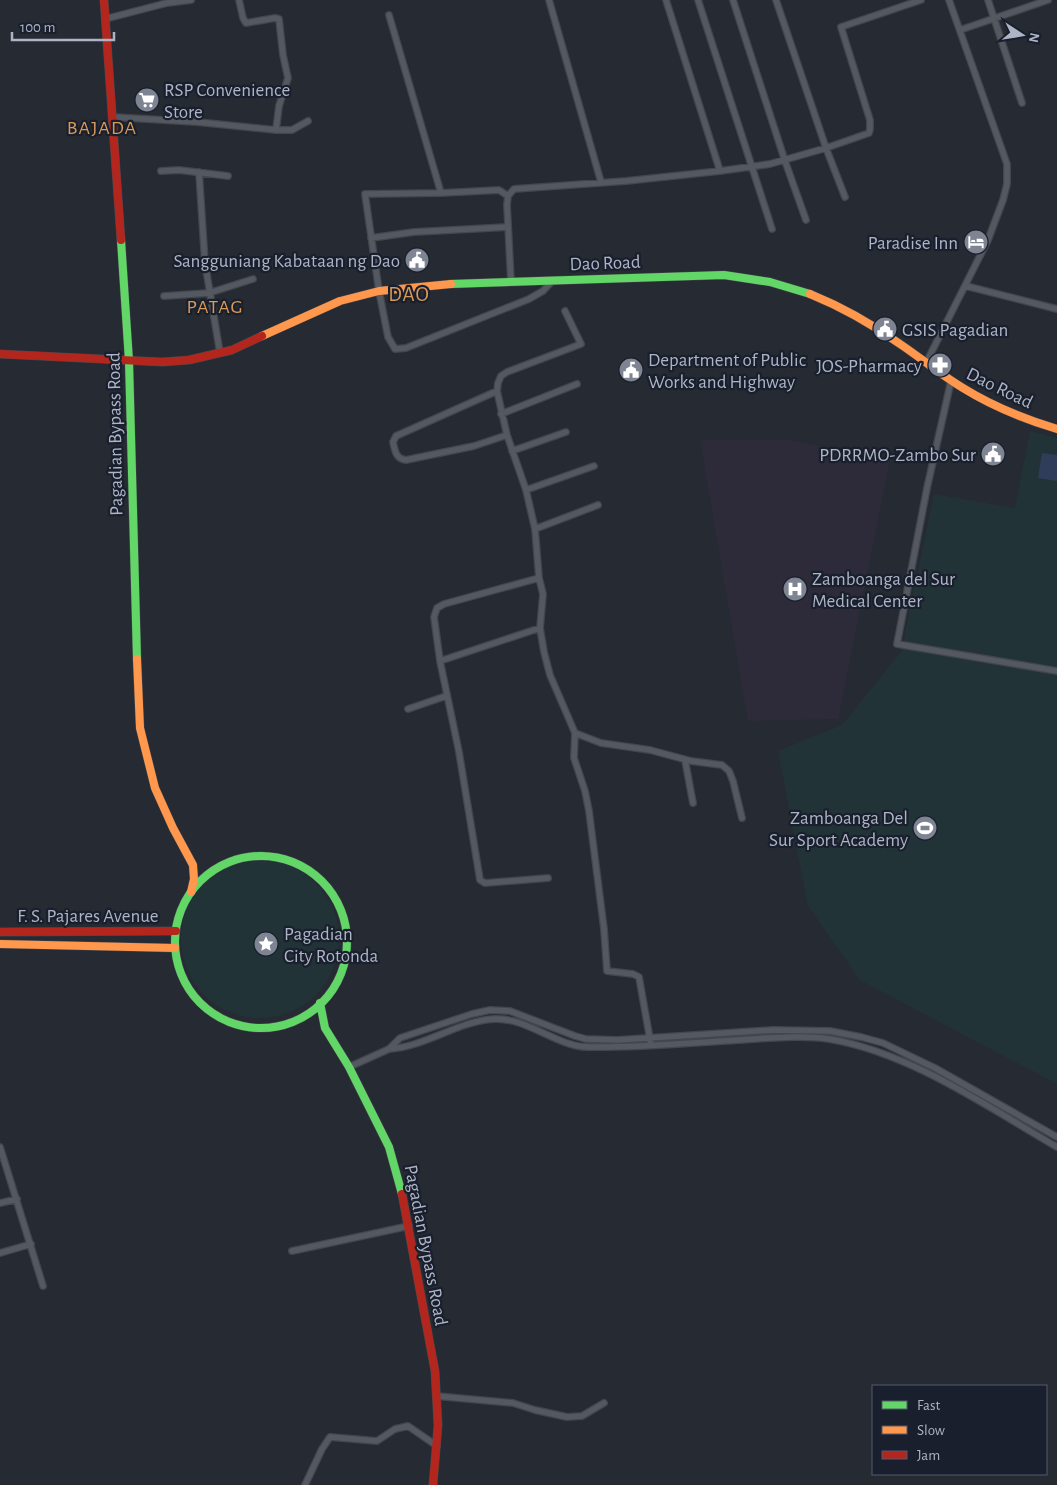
<svg xmlns="http://www.w3.org/2000/svg" width="1057" height="1485" font-family="'Alegreya Sans',sans-serif">
<rect width="100%" height="100%" fill="#262a32"/>
<!-- medical -->
<path fill="#2d2b39" d="M 700,440 L 789,440 L 890,459 L 838,719 L 748,721 Z"/>
<!-- green -->
<path fill="#223338" d="M 1030,431 L 1057,438 L 1057,1084 L 860,980 L 808,906 L 778,751 L 842,725 L 901,652 L 934,494 L 1015,508 Z
M181 939a79 79 0 1 1 158 0a79 79 0 1 1-158 0Z"/>
<!-- water -->
<path fill="#303d5a" d="M 1042,453 L 1057,455 L 1057,481 L 1038,478 Z"/>
<g fill="none" stroke-linecap="round" stroke-linejoin="round">
<defs>
<path id="street" d="M 239,0 L 243,18 L 246,23 L 275,18 L 279,19 L 283,55 L 288,78 L 279,106 L 276,130
M 549,0 L 601,182
M 666,0 L 720,171
M 698,0 L 772,229
M 733,0 L 785,161 L 806,220
M 776,0 L 826,148 L 845,197
M 988,0 L 1022,103
M 389,15 L 441,193
M 105,19 L 167,3 L 191,0
M 960,30 L 1048,0
M 113,117 L 197,122 L 276,130 L 292,130 L 308,121
M 161,171 L 179,170 L 228,176
M 199,172 L 205,263 L 220,353
M 508,196 L 499,190 L 441,193 L 365,194 L 379,291 L 388,337 L 395,349 L 406,348 L 529,299 L 543,291 L 553,280
M 371,238 L 414,232 L 508,227
M 511,282 L 507,205 L 508,196 L 514,189 L 626,181 L 720,171 L 770,164 L 826,148 L 869,133 L 870,129 L 870,120 L 841,27 L 921,0
M 966,286 L 1057,309
M 164,296 L 209,293 L 253,279
M 565,311 L 581,344 L 507,372 L 501,376 L 498,383 L 497,391 L 507,435 L 526,490 L 535,529 L 539,578 L 543,594 L 540,628 L 544,652 L 550,675 L 575,733 L 574,758 L 585,791 L 589,811 L 604,929 L 607,971 L 633,974 L 639,977 L 651,1045
M 926,363 L 988,240 L 1003,200 L 1007,184 L 1007,164 L 949,0
M 951,381 L 927,488 L 897,644 L 1057,671
M 497,391 L 396,436 L 393,442 C 395,451 396,459 406,460 L 474,446 L 507,435
M 501,414 L 577,384
M 512,451 L 566,432
M 526,490 L 594,466
M 535,529 L 598,505
M 539,578 L 444,604 L 437,608 L 434,617 L 440,661 L 459,752 L 480,880 L 485,883 L 548,878
M 440,661 L 540,628
M 408,709 L 446,696
M 575,733 L 601,743 L 650,750 L 691,761 L 722,765 L 729,771 L 733,781 L 742,818
M 685,760 L 693,803
M 389,1049 C 425,1047 458,1021 494,1019 C 526,1017 556,1046 587,1047 C 638,1048 688,1043 739,1040 C 766,1038 802,1035 829,1039 C 909,1052 988,1107 1057,1147
M 349,1067 L 389,1049 L 400,1038 L 472,1014 L 490,1010 L 510,1011 L 575,1036 L 586,1039 L 617,1040 L 773,1030 L 830,1031 L 861,1037 L 883,1043 L 935,1068 L 1057,1137
M 0,1147 L 43,1286
M 0,1203 L 17,1199
M 292,1251 L 409,1226
M 0,1253 L 31,1244
M 436,1396 L 513,1403 L 535,1410 L 567,1417 L 582,1416 L 604,1403
M 305,1485 L 322,1449 L 330,1437 L 377,1441 L 395,1429 L 408,1426 L 437,1446"/>
<path id="fast" d="M 121,240 L 129,361 L 137,659
M 451,284 L 724,275 L 770,282 L 810,294
M175 942a86 86 0 1 1 172 0a86 86 0 1 1-172 0Z
M 320,1003 L 325,1028 L 349,1067 L 389,1147 L 402,1194"/>
<path id="slow" d="M 810,294 C 842,307 872,324 900,344 C 921,358 941,375 963,388 C 992,406 1024,419 1057,429
M 262,336 L 340,301 L 379,291 L 451,284
M 137,659 L 140,728 L 155,788 L 173,828 L 193,865 L 194,879 L 191,892
M 0,944 L 175,948"/>
<path id="jam" d="M 104,0 L 121,240
M 0,354 L 162,362 L 189,360 L 232,350 L 262,336
M 0,932 L 176,931
M 402,1194 L 435,1371 L 438,1425 L 433,1485"/>
</defs>
<!-- street casing -->
<use href="#street" stroke="#44464d" stroke-width="8"/>
<!-- fast casing -->
<use href="#fast" stroke="#44464d" stroke-width="9"/>
<!-- slow casing -->
<use href="#slow" stroke="#44464d" stroke-width="9"/>
<!-- jam casing -->
<use href="#jam" stroke="#44464d" stroke-width="9"/>
<!-- street -->
<use href="#street" stroke="#545861" stroke-width="5.5"/>
<!-- fast -->
<use href="#fast" stroke="#63d668" stroke-width="8"/>
<!-- slow -->
<use href="#slow" stroke="#ff974d" stroke-width="8"/>
<!-- jam -->
<use href="#jam" stroke="#b3261e" stroke-width="8"/>
</g>
<!-- icons -->
<defs>
<symbol id="supermarket-disc" viewBox="-11 -11 22 22"><circle r="9.5" fill="#7e8492" stroke="#191f2d"/><path d="M-6-5.5h2.5l.6 2H6L4.5 2H-2.5L-4.4-4H-6ZM-1.5 3.2a1.3 1.3 0 1 0 .1 0ZM3 3.2a1.3 1.3 0 1 0 .1 0Z" fill="#fff"/></symbol>
<symbol id="hotel-disc" viewBox="-11 -11 22 22"><circle r="9.5" fill="#7e8492" stroke="#191f2d"/><path d="M-6-4.5h1.5V1H6V5H4.5V3h-9V5H-6ZM-4 0a1.8 1.8 0 1 1 3.6 0ZM.5 0V-2.5h3Q6-2.5 6 0Z" fill="#fff"/></symbol>
<symbol id="civic-disc" viewBox="-11 -11 22 22"><circle r="9.5" fill="#7e8492" stroke="#191f2d"/><path d="M-.6-6.5H3V-4.5H.6V-3L4-1V1h2V6H-6V1h2V-1L-.6-3ZM-1.2 2.5V6h2.4V2.5Z" fill="#fff"/></symbol>
<symbol id="pharmacy-disc" viewBox="-11 -11 22 22"><circle r="9.5" fill="#7e8492" stroke="#191f2d"/><path d="M-2-6h4v4h4v4h-4v4h-4v-4h-4v-4h4Z" fill="#fff"/></symbol>
<symbol id="hospital-disc" viewBox="-11 -11 22 22"><circle r="9.5" fill="#7e8492" stroke="#191f2d"/><path d="M-5-5h3v3.5h4V-5h3V5h-3V1.5h-4V5h-3Z" fill="#fff"/></symbol>
<symbol id="stadium-disc" viewBox="-11 -11 22 22"><circle r="9.5" fill="#7e8492" stroke="#191f2d"/><path d="M0-5a6.5 5 0 1 0 0 10a6.5 5 0 1 0 0-10ZM-3.5-1.8h7v3.6h-7Z" fill="#fff"/></symbol>
<symbol id="sight-disc" viewBox="-11 -11 22 22"><circle r="9.5" fill="#7e8492" stroke="#191f2d"/><path d="M0-6L1.8-2.2L6-1.7L2.9 1.2L3.7 5.4L0 3.3L-3.7 5.4L-2.9 1.2L-6-1.7L-1.8-2.2Z" fill="#fff"/></symbol>
</defs>
<g fill-rule="evenodd">
<use href="#supermarket-disc" x="133" y="86" width="28" height="28"/>
<use href="#hotel-disc" x="962" y="228" width="28" height="28"/>
<use href="#civic-disc" x="403" y="246" width="28" height="28"/>
<use href="#civic-disc" x="871" y="315" width="28" height="28"/>
<use href="#pharmacy-disc" x="926" y="351" width="28" height="28"/>
<use href="#civic-disc" x="617" y="356" width="28" height="28"/>
<use href="#civic-disc" x="979" y="440" width="28" height="28"/>
<use href="#hospital-disc" x="781" y="575" width="28" height="28"/>
<use href="#stadium-disc" x="911" y="814" width="28" height="28"/>
<use href="#sight-disc" x="252" y="930" width="28" height="28"/>
</g>
<g text-anchor="middle" stroke-width="4.5" stroke-linejoin="round" paint-order="stroke">
<!-- poi labels -->
<g font-size="19" fill="#adb4c5" stroke="#191f2d" text-anchor="start">
<text x="164" y="96">RSP Convenience<tspan x="164" dy="22">Store</tspan></text>
<text x="958" y="249" text-anchor="end">Paradise Inn</text>
<text x="400" y="267" text-anchor="end">Sangguniang Kabataan ng Dao</text>
<text x="902" y="336">GSIS Pagadian</text>
<text x="648" y="366">Department of Public<tspan x="648" dy="22">Works and Highway</tspan></text>
<text x="922" y="372" text-anchor="end">JOS-Pharmacy</text>
<text x="976" y="461" text-anchor="end">PDRRMO-Zambo Sur</text>
<text x="812" y="585">Zamboanga del Sur<tspan x="812" dy="22">Medical Center</tspan></text>
<text x="908" y="824" text-anchor="end">Zamboanga Del<tspan x="908" dy="22">Sur Sport Academy</tspan></text>
<text x="284" y="940">Pagadian<tspan x="284" dy="22">City Rotonda</tspan></text>
</g>
<!-- street labels -->
<g font-size="19" fill="#adb4c5" stroke="#191f2d">
<text transform="translate(605 262) rotate(-2)" y="7">Dao Road</text>
<text transform="translate(1000 387) rotate(26)" y="7">Dao Road</text>
<text transform="translate(114 434) rotate(-91)" y="7">Pagadian Bypass Road</text>
<text x="88" y="922">F. S. Pajares Avenue</text>
<text transform="translate(427 1245) rotate(79)" y="7">Pagadian Bypass Road</text>
</g>
<!-- neighbourhood labels -->
<g font-size="20" letter-spacing="1" fill="#d79a57" stroke="#191f2d">
<text x="102" y="134">BAJADA</text>
<text x="215" y="313">PATAG</text>
</g>
<!-- quarter labels -->
<g font-size="21" letter-spacing="1" fill="#d79a57" stroke="#191f2d">
<text x="409" y="301">DAO</text>
</g>
</g>
<!-- legend -->
<rect x="872" y="1385" width="175" height="90" fill="#191f2d" stroke="#545b6a"/>
<rect x="882" y="1401" width="25" height="8" fill="#63d668" stroke="#545b6a"/>
<text x="917" y="1410" font-size="15" fill="#adb4c5">Fast</text>
<rect x="882" y="1426" width="25" height="8" fill="#ff974d" stroke="#545b6a"/>
<text x="917" y="1435" font-size="15" fill="#adb4c5">Slow</text>
<rect x="882" y="1451" width="25" height="8" fill="#b3261e" stroke="#545b6a"/>
<text x="917" y="1460" font-size="15" fill="#adb4c5">Jam</text>
<!-- north arrow -->
<g transform="translate(1022 35) rotate(102)" stroke="#191f2d" stroke-width="4" paint-order="stroke">
<path d="M0-4L9 19L0 12L-9 19Z" fill="#adb4c5"/>
<text y="-8" font-size="14" font-weight="bold" text-anchor="middle" fill="#adb4c5">N</text>
</g>
<!-- scale -->
<path d="M12 32v8h102v-8" fill="none" stroke="#adb4c5" stroke-width="2.5"/>
<text x="20" y="32" font-size="15" fill="#adb4c5" stroke="#191f2d" stroke-width="4" paint-order="stroke">100 m</text>
</svg>
